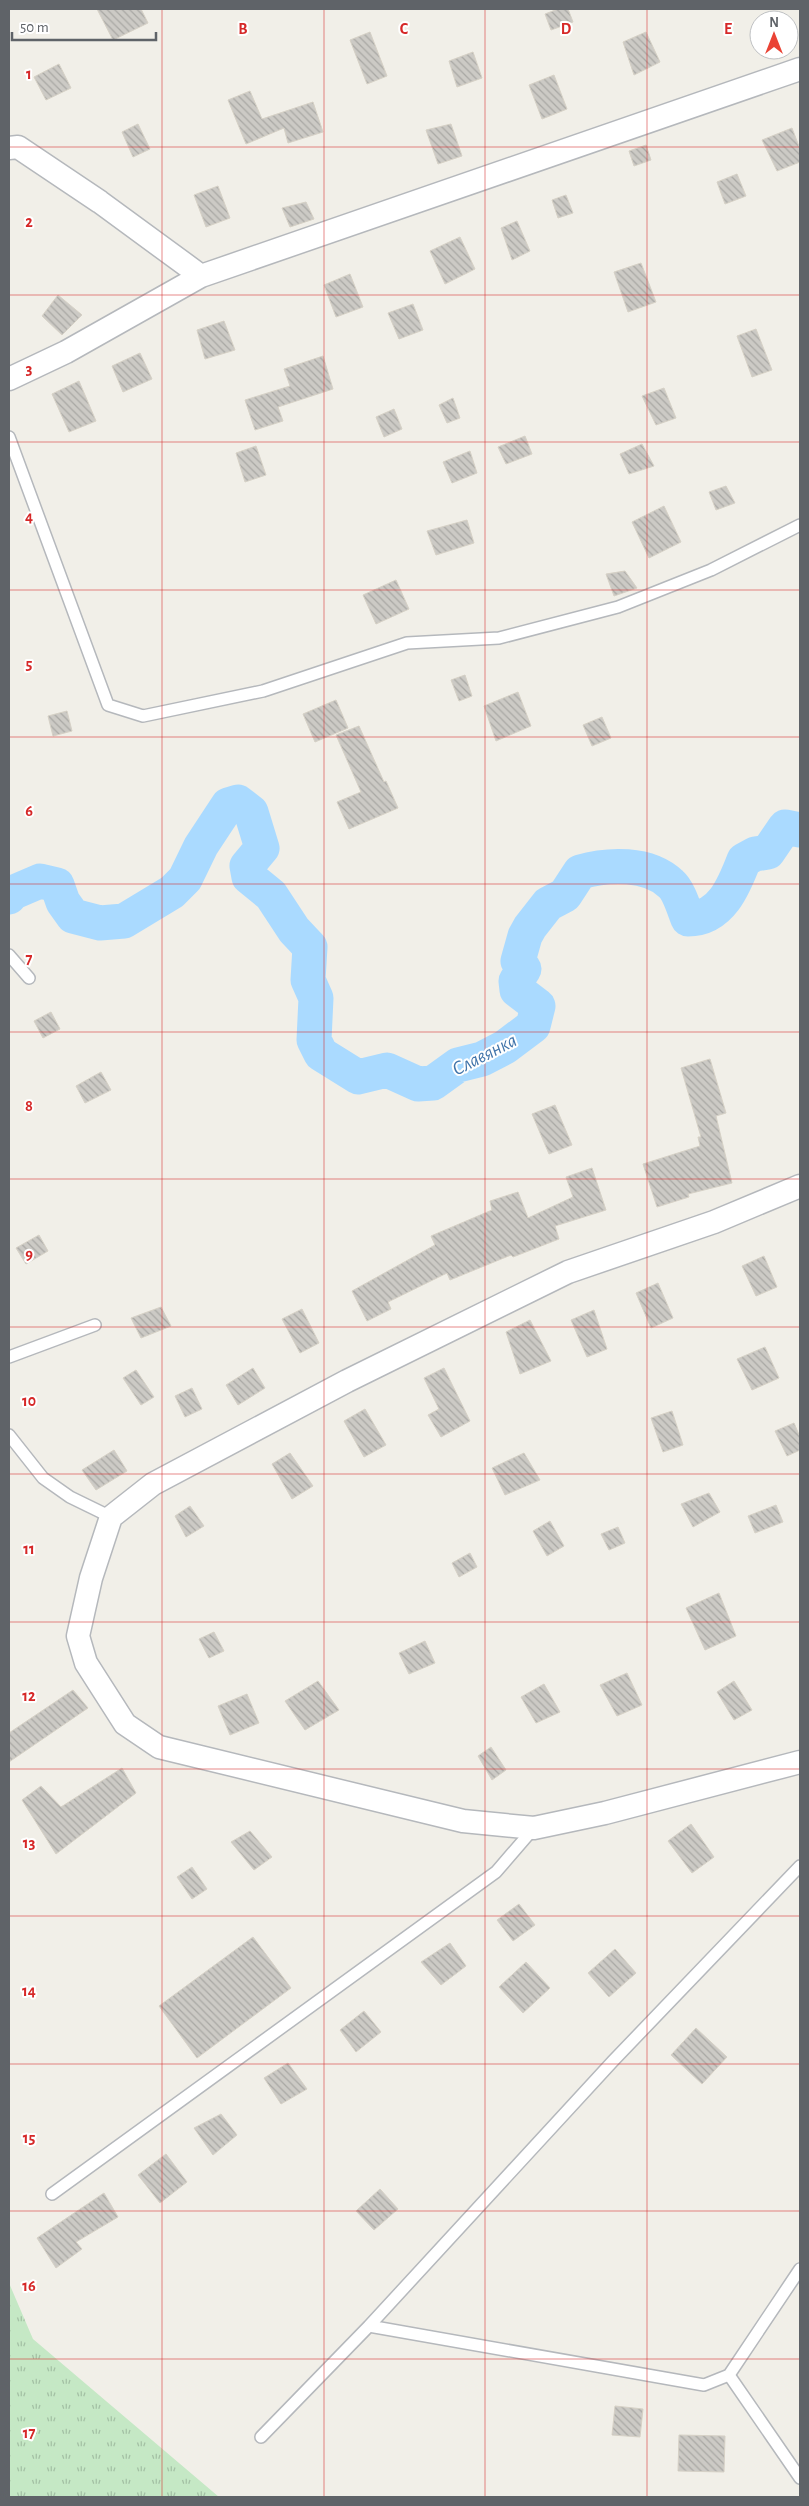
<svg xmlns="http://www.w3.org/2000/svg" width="809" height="2506" font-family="'Alegreya Sans',sans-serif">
<defs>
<pattern id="grass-tufts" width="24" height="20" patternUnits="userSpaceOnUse" patternTransform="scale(1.25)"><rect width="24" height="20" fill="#c5e8c5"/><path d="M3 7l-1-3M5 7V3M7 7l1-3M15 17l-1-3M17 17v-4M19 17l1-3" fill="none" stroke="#a3c0a4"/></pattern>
<pattern id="building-back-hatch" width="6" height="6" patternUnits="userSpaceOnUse" patternTransform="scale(1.25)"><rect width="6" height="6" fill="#cccac5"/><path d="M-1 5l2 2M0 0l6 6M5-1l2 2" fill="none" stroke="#a9a8a4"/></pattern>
</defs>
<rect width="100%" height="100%" fill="#f1efe8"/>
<!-- grass -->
<path fill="url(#grass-tufts)" d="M 9,2283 L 33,2339 L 219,2497 L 9,2497 Z"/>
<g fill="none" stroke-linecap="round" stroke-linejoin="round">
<!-- river -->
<path stroke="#aadaff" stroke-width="35" d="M 9,897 L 12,893 L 40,881 L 57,885 L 63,902 L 73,916 L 100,923 L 124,921 L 172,892 L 185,879 L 201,846 L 228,805 L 238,802 L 251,812 L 262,848 L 247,866 L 249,877 L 271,895 L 294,930 L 310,947 L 308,980 L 316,998 L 314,1040 L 321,1054 L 358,1077 L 387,1070 L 418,1084 L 433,1083 L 458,1065 L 482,1059 L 505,1047 L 533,1026 L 538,1006 L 517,990 L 516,981 L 524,969 L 518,961 L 525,936 L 530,927 L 548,904 L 565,895 L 580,872 C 608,864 648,862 671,884 C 679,891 684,909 688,919 C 721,919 734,886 744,860 L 755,854 L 768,852 L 785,827 L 800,830"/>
</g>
<!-- building -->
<path fill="url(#building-back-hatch)" stroke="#d6d1c6" d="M 97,9 L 141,9 L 148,23 L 113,40 Z
M 558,9 L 568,9 L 573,22 L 551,30 L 545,14 Z
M 370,32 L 387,76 L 367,84 L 350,40 Z
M 646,32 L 660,62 L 634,75 L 623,42 Z
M 473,52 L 482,78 L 457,87 L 449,61 Z
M 59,64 L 71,88 L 46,100 L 34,77 Z
M 554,75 L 567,109 L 542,119 L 529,85 Z
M 250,91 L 262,119 L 313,102 L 323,132 L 288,143 L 284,128 L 246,144 L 228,100 Z
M 138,124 L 150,149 L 133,157 L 122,132 Z
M 451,124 L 462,156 L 438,164 L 426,130 Z
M 792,128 L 800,149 L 800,162 L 777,171 L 762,140 Z
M 646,145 L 651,160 L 634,166 L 629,151 Z
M 737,174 L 746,196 L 725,204 L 717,182 Z
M 218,186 L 230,218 L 206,227 L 194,195 Z
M 566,195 L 573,213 L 558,218 L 552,200 Z
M 306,202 L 314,219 L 290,227 L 282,208 Z
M 517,221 L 530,251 L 512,260 L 501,228 Z
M 460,237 L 475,269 L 445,284 L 430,251 Z
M 641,263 L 656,302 L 628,312 L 614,272 Z
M 350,274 L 363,307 L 336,317 L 324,285 Z
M 58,295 L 82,315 L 62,335 L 42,316 Z
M 413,304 L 423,330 L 399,339 L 388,313 Z
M 224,321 L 235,350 L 205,359 L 197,330 Z
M 756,329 L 772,370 L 752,377 L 737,336 Z
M 140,353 L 152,379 L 123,392 L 112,366 Z
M 323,356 L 333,389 L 278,407 L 283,421 L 255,430 L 245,400 L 290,386 L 284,369 Z
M 79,381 L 96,421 L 69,432 L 52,394 Z
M 664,388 L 676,418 L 656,425 L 642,396 Z
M 453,398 L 460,418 L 447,423 L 439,405 Z
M 394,409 L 402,429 L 384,437 L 376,417 Z
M 525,436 L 532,454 L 506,464 L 498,447 Z
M 642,444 L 654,466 L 629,474 L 620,454 Z
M 256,446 L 266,475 L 245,482 L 236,453 Z
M 470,451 L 477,473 L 452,483 L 443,462 Z
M 726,486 L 735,503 L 716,510 L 709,492 Z
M 664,506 L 681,542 L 649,558 L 632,522 Z
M 467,520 L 474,543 L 436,555 L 427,531 Z
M 625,571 L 637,588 L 614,596 L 606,574 Z
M 396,580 L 409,609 L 376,624 L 363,595 Z
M 465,675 L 472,696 L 459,701 L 451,680 Z
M 518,692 L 531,726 L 496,741 L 484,706 Z
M 336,700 L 348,728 L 315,742 L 303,714 Z
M 67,711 L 72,731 L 53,736 L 48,716 Z
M 602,717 L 611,738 L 592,746 L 583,725 Z
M 359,726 L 384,782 L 386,781 L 398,808 L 349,829 L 337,802 L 361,792 L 336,735 Z
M 51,1012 L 60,1029 L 43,1038 L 34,1021 Z
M 710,1059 L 726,1113 L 716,1116 L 732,1183 L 688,1194 L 689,1197 L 657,1207 L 643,1164 L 700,1146 L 698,1137 L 701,1137 L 681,1068 Z
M 101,1072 L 111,1090 L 85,1103 L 76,1086 Z
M 555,1105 L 572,1145 L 549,1154 L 532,1114 Z
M 592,1168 L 606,1210 L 555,1226 L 559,1239 L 513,1257 L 511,1255 L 450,1280 L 447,1273 L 388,1302 L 391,1309 L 367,1321 L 352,1291 L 435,1245 L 431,1236 L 492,1210 L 490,1201 L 518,1192 L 528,1218 L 573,1197 L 566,1177 Z
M 39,1235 L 48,1251 L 26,1264 L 16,1248 Z
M 764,1256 L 777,1287 L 756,1296 L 742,1266 Z
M 658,1283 L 673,1318 L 651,1328 L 636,1293 Z
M 161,1307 L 171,1326 L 141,1338 L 131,1318 Z
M 302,1309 L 319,1343 L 300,1353 L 282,1319 Z
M 594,1310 L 607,1349 L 587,1357 L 571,1320 Z
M 530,1320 L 551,1361 L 520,1374 L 506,1332 Z
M 765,1347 L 779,1378 L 752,1390 L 737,1359 Z
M 253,1368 L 265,1388 L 238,1405 L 226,1385 Z
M 444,1368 L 470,1421 L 441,1437 L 428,1415 L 439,1409 L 424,1378 Z
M 136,1370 L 154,1397 L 141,1405 L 123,1378 Z
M 192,1388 L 202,1409 L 185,1417 L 175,1396 Z
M 365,1409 L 386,1445 L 364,1457 L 344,1421 Z
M 672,1411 L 683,1445 L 663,1452 L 651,1418 Z
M 794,1423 L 800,1437 L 800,1450 L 787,1456 L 775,1431 Z
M 114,1450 L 127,1471 L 96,1490 L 82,1470 Z
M 290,1453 L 313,1486 L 292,1499 L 272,1464 Z
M 524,1453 L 540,1480 L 505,1495 L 492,1468 Z
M 709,1493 L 720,1512 L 693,1527 L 681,1504 Z
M 776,1505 L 783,1522 L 755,1533 L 748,1516 Z
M 190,1506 L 204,1526 L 186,1537 L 175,1516 Z
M 550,1521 L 564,1546 L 547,1556 L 533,1531 Z
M 618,1527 L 625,1543 L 609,1550 L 601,1534 Z
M 470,1553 L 477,1567 L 459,1577 L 452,1563 Z
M 719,1593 L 736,1636 L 705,1650 L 686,1608 Z
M 214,1632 L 224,1651 L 209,1658 L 199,1639 Z
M 425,1641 L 435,1663 L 409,1674 L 399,1653 Z
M 627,1673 L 642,1705 L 617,1716 L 600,1685 Z
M 318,1681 L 339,1710 L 305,1730 L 285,1701 Z
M 734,1681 L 752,1710 L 734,1720 L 717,1692 Z
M 544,1684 L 560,1712 L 536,1723 L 521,1697 Z
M 73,1690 L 88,1708 L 9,1762 L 9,1733 Z
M 247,1694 L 259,1723 L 230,1735 L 218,1706 Z
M 491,1747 L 506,1770 L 492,1780 L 478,1756 Z
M 122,1768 L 136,1793 L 56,1854 L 22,1800 L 41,1786 L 61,1807 Z
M 691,1824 L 714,1857 L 692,1873 L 668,1841 Z
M 250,1831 L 272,1857 L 254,1870 L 231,1842 Z
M 192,1867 L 207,1889 L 192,1899 L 177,1877 Z
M 519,1904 L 535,1925 L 513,1941 L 497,1920 Z
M 253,1937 L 291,1988 L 197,2058 L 159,2006 Z
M 450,1943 L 466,1966 L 441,1985 L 421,1962 Z
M 615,1949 L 636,1973 L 609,1997 L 588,1973 Z
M 526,1962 L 550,1988 L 523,2013 L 499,1987 Z
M 364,2011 L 381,2032 L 356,2052 L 340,2030 Z
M 696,2028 L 727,2057 L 702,2084 L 671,2055 Z
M 288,2063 L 307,2089 L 281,2104 L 264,2078 Z
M 221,2114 L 237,2135 L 213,2155 L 194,2128 Z
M 166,2154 L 187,2182 L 160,2203 L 138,2175 Z
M 380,2189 L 398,2209 L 374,2230 L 356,2211 Z
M 104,2193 L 118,2217 L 76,2242 L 82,2249 L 56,2268 L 37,2238 Z
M 615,2406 L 643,2409 L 640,2437 L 612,2435 Z
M 679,2435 L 725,2436 L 724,2472 L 678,2471 Z"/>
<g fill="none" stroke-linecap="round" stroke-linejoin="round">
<defs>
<path id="service" d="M 9,437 L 108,705 L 143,716 L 263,691 L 407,643 L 499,638 L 618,607 L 711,570 L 800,525
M 9,955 L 29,978
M 9,1357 L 95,1325
M 9,1435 L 43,1478 L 70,1497 L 111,1517
M 52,2194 L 496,1872 L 534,1828
M 800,2269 L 729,2375 L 800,2478
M 369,2326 L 704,2385 L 729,2375
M 261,2437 L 369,2326 L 613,2061 L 800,1866"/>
<path id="minor" d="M 9,148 L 18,147 L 100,202 L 201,276
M 9,379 L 66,352 L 201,276 L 800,69
M 800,1186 L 714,1222 L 568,1272 L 347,1381 L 153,1484 L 111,1517 L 91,1578 L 78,1636 L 86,1663 L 125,1724 L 159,1747 L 463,1821 L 534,1828 L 605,1813 L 800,1762"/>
</defs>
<!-- service casing -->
<use href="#service" stroke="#b5b8bc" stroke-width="14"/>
<!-- minor casing -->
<use href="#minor" stroke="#b5b8bc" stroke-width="25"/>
<!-- service -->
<use href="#service" stroke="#fff" stroke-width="11"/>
<!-- minor -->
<use href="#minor" stroke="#fff" stroke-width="22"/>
</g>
<!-- grid -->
<path fill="none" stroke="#d62828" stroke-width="1" stroke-opacity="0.55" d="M 162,9 L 162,2497M 324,9 L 324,2497M 485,9 L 485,2497M 647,9 L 647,2497M 9,147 L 800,147M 9,295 L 800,295M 9,442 L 800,442M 9,590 L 800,590M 9,737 L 800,737M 9,884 L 800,884M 9,1032 L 800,1032M 9,1179 L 800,1179M 9,1327 L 800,1327M 9,1474 L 800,1474M 9,1622 L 800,1622M 9,1769 L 800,1769M 9,1916 L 800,1916M 9,2064 L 800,2064M 9,2211 L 800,2211M 9,2359 L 800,2359"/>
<g text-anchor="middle" stroke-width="4" stroke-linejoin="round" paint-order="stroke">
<!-- water labels -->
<g font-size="20" font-style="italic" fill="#4174aa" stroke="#fff">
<text transform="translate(484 1054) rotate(-27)" y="7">Славянка</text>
</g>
</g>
<g font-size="16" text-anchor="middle" font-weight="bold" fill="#d62828" stroke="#fff" stroke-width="4" stroke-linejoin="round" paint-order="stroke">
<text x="243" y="34">B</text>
<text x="404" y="34">C</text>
<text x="566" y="34">D</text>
<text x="728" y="34">E</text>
<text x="29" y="79">1</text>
<text x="29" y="227">2</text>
<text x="29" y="374">3</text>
<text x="29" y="522">4</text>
<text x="29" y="669">5</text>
<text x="29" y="816">6</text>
<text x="29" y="964">7</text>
<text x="29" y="1111">8</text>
<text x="29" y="1259">9</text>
<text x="29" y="1406">10</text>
<text x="29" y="1554">11</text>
<text x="29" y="1701">12</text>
<text x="29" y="1848">13</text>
<text x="29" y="1996">14</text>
<text x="29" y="2143">15</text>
<text x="29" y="2291">16</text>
<text x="29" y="2438">17</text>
</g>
<!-- border -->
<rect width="809" height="2506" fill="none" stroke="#5f6368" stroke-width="20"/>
<!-- north arrow -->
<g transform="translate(774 35)"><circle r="24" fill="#ffffff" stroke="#bfc1c3"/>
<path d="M0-4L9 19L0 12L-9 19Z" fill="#ea4335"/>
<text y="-8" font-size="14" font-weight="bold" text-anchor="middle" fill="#5f6368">N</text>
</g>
<!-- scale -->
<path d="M12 32v8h144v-8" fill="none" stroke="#5f6368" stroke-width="2.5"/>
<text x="20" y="32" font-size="15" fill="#5f6368" stroke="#ffffff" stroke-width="4" paint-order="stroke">50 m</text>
</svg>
